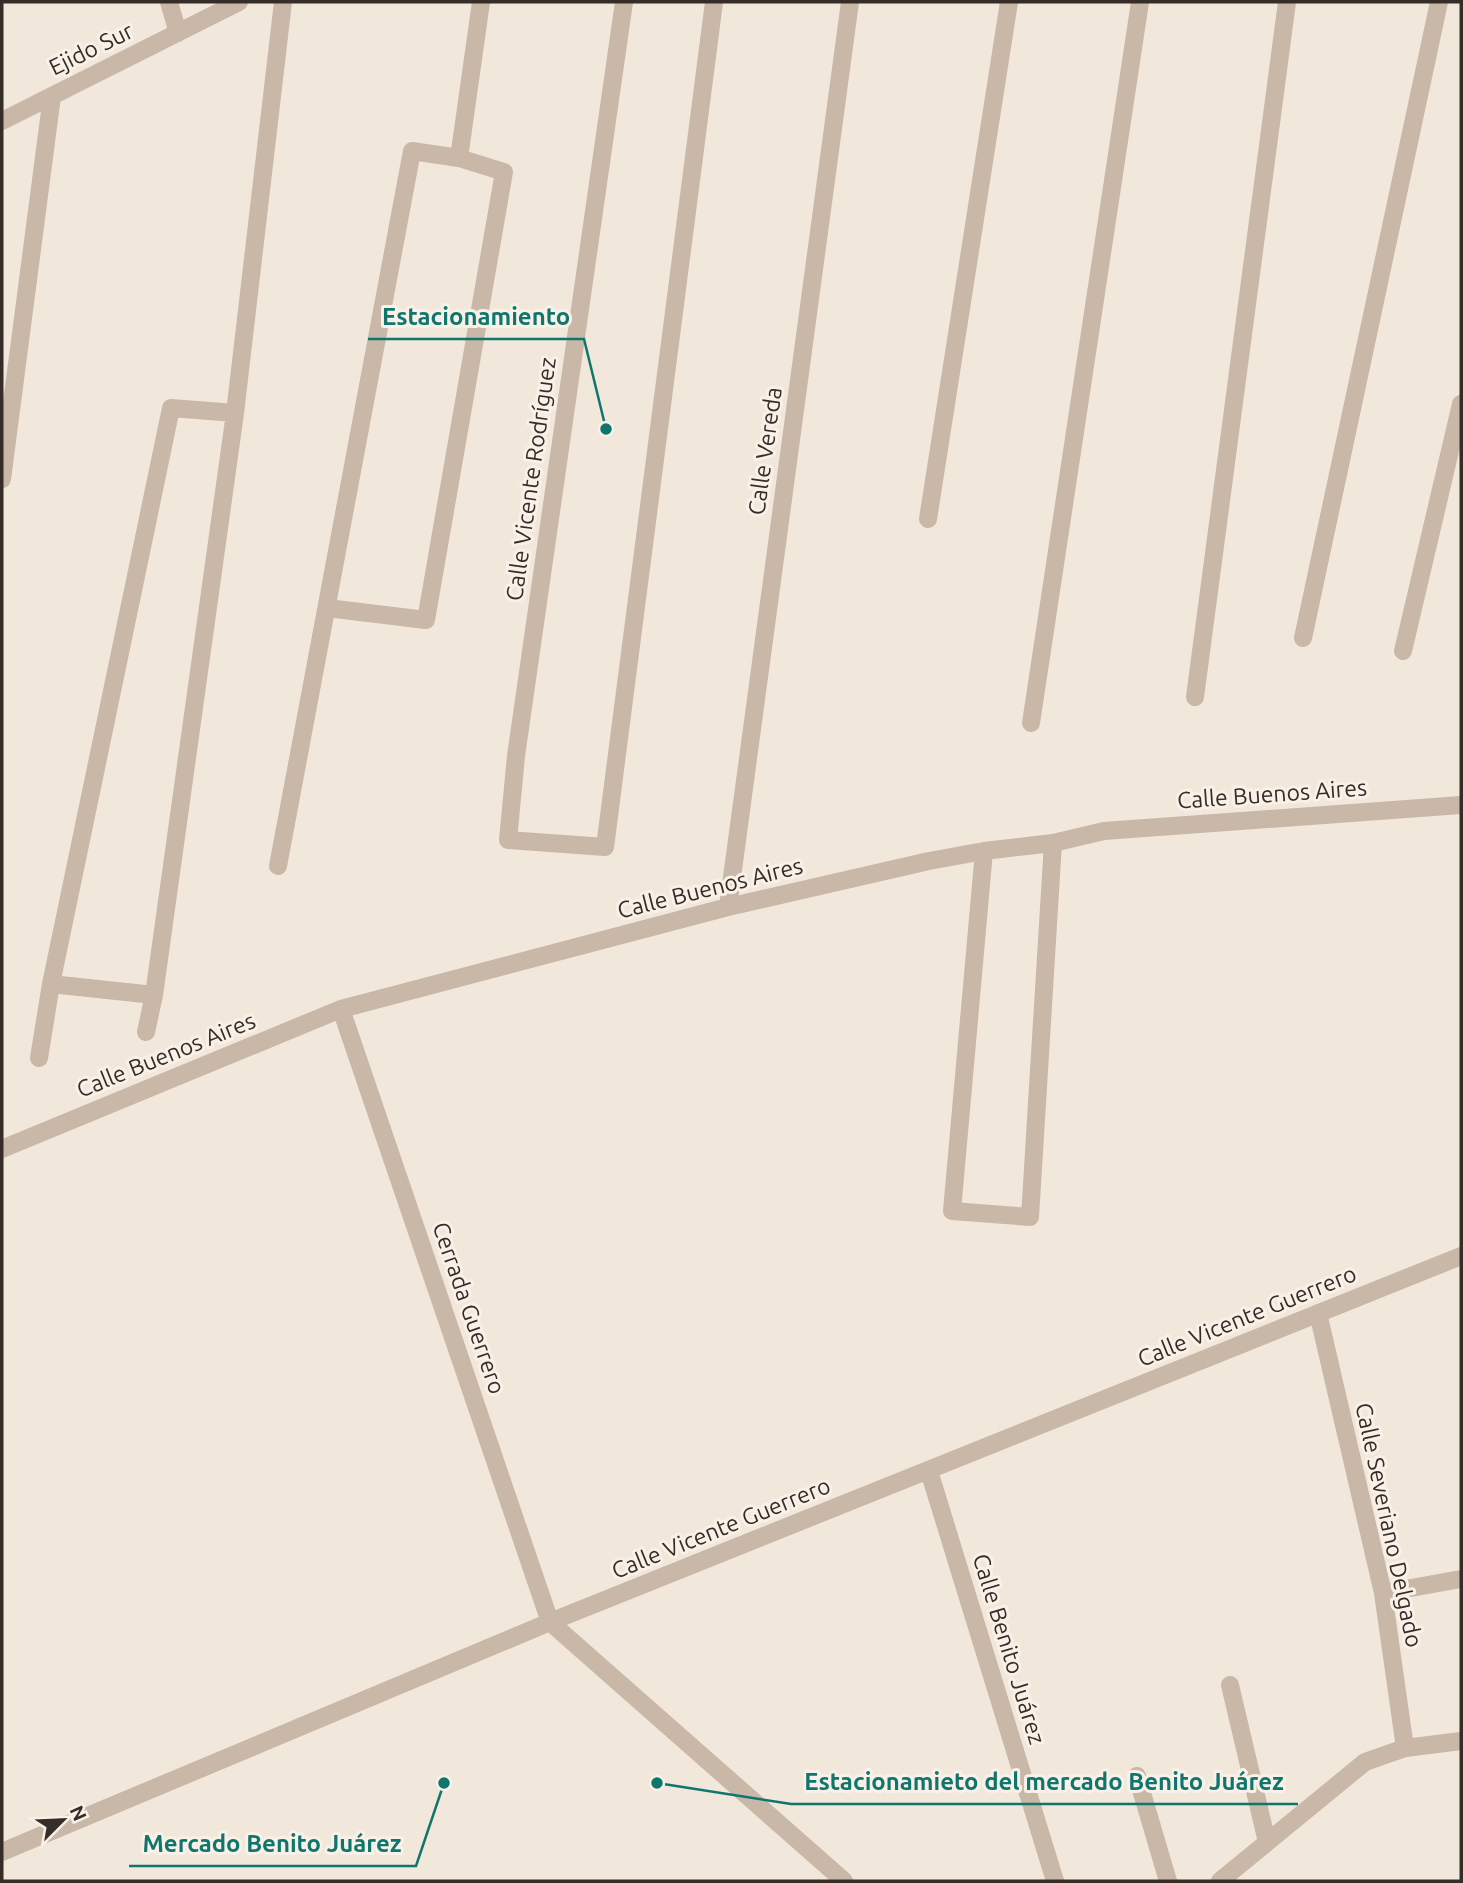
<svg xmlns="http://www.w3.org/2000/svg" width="1463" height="1883" font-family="Ubuntu,sans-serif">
<rect width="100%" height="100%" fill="#f1e7db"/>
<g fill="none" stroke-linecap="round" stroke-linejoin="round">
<!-- minor -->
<path stroke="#c9b7a7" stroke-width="18" d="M 169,2 L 178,33
M 624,2 L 516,756 L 508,840 L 605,847 L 714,2
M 2,121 L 239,2
M 2,479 L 52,96
M 928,519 L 1009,2
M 327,608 L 426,620 L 504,172 L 459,158 L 481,2
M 1303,638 L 1439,2
M 1403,651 L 1461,404
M 1195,697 L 1287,2
M 1031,723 L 1140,2
M 984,851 L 952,1211 L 1030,1217 L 1053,843
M 278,866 L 412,151 L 459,158
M 728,907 L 850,2
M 51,984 L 154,995
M 341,1009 L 550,1622 L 844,1881
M 146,1032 L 154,995 L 235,413 L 283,2
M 39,1058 L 51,984 L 171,408 L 235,413
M 2,1149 L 341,1009 L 728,907 L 929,861 L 984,851 L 1053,843 L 1104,831 L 1461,805
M 1318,1313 L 1383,1593 L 1405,1748
M 929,1471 L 1055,1881
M 1383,1593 L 1461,1579
M 1230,1685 L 1267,1842
M 1137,1776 L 1168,1881
M 2,1852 L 550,1622 L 1461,1256
M 1220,1881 L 1365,1762 L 1405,1748 L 1461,1741"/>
</g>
<g text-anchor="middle" stroke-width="6" stroke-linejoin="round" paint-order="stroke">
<!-- street labels -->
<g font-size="23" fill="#362c28" stroke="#f9f1e7">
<text transform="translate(91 49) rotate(-26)" y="8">Ejido Sur</text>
<text transform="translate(765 451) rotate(-82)" y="8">Calle Vereda</text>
<text transform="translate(531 479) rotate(-82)" y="8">Calle Vicente Rodríguez</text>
<text transform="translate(1272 794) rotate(-4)" y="8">Calle Buenos Aires</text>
<text transform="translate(710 888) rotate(-14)" y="8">Calle Buenos Aires</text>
<text transform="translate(166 1055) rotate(-22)" y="8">Calle Buenos Aires</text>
<text transform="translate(469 1308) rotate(71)" y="8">Cerrada Guerrero</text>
<text transform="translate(1247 1316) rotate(-22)" y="8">Calle Vicente Guerrero</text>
<text transform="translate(1389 1525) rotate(78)" y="8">Calle Severiano Delgado</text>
<text transform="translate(721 1528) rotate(-22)" y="8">Calle Vicente Guerrero</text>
<text transform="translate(1009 1649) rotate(73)" y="8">Calle Benito Juárez</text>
</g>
</g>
<!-- callouts -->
<path fill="none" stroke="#0f766e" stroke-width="2.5" d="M606 429L584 339H368M657 1783L791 1804H1298M444 1783L416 1866H129"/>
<g fill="#0f766e" stroke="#f9f1e7" stroke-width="2.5">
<circle cx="606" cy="429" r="7"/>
<circle cx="657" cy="1783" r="7"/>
<circle cx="444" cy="1783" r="7"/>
</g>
<g font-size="24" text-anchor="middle" font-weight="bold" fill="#0f766e" stroke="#f9f1e7" stroke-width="6" stroke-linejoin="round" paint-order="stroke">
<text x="476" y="325">Estacionamiento</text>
<text x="1044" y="1790">Estacionamieto del mercado Benito Juárez</text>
<text x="272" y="1852">Mercado Benito Juárez</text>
</g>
<!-- border -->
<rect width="1463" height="1883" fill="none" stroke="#362c28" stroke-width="7"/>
<!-- north arrow -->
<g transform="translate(63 1820) rotate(66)" stroke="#f9f1e7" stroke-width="5" paint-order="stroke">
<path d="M0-5L12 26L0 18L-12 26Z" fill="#362c28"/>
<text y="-10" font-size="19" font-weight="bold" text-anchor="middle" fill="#362c28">N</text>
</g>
</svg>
